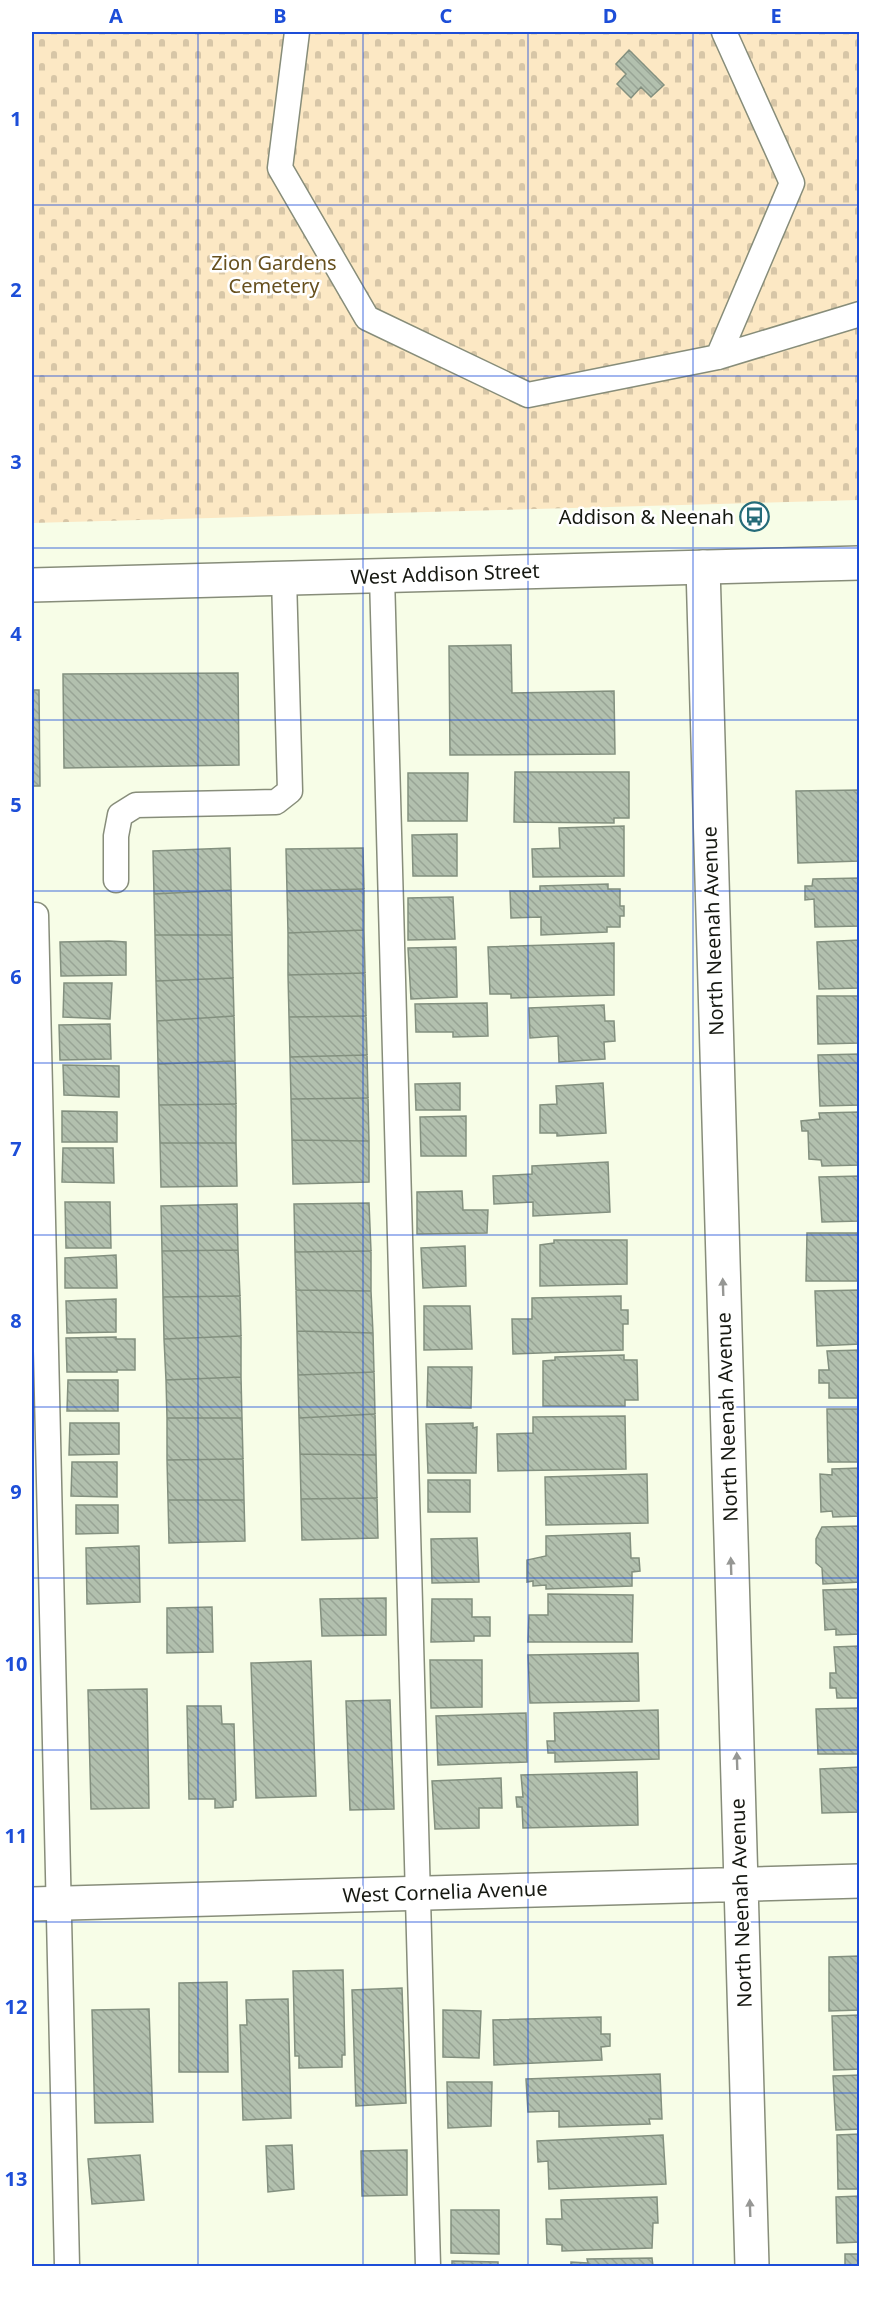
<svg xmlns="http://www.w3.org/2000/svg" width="891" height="2298" font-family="'Noto Sans',sans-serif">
<defs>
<pattern id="cemetery-stones" width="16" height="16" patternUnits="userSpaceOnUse" patternTransform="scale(1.5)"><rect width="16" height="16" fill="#fce8c4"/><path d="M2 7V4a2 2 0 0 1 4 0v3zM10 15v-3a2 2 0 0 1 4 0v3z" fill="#d7c6a7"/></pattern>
<pattern id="building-back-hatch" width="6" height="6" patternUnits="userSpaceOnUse" patternTransform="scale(1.5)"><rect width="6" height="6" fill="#b2c0ae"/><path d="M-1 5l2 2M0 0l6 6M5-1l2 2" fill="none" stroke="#98a495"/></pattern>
</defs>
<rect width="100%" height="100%" fill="#f7fde7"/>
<!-- cemetery -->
<path fill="url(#cemetery-stones)" d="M 32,32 L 859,32 L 859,500 L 32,523 Z"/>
<!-- building -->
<path fill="url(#building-back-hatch)" stroke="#83907f" stroke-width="1.5" d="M 629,50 L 664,85 L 651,97 L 641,87 L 631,98 L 617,84 L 626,74 L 616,64 Z
M 511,645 L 512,693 L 614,691 L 615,754 L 450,755 L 449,646 Z
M 238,673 L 239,765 L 64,768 L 63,674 Z
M 32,690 L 39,690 L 40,786 L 32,786 Z
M 515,772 L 629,772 L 629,818 L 614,818 L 614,823 L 514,822 Z
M 408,773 L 468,773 L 467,821 L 408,821 Z
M 860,790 L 860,861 L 798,863 L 796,791 Z
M 624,826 L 624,876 L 533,877 L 532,849 L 560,848 L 559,828 Z
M 457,834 L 457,876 L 413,876 L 412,835 Z
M 230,848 L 231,890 L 154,894 L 153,851 Z
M 363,848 L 364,889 L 287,891 L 286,849 Z
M 860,878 L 860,926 L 815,927 L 814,899 L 805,900 L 805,886 L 812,886 L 813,879 Z
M 608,884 L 608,889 L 620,889 L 620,906 L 624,906 L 624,916 L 620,916 L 620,927 L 607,927 L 607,932 L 541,935 L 541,917 L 511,918 L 510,891 L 540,891 L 540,886 Z
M 364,889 L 364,930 L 288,933 L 287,891 Z
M 231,890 L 232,935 L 155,935 L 154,894 Z
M 453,897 L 455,939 L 408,940 L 408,898 Z
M 364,930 L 365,973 L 288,975 L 288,933 Z
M 155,935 L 232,935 L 233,978 L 156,981 Z
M 860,940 L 860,988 L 819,989 L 817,942 Z
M 109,941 L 126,942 L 126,975 L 61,976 L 60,942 Z
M 614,943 L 614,995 L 511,998 L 511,994 L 490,994 L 488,947 Z
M 456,947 L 457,997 L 411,999 L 408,948 Z
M 365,973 L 366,1016 L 289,1017 L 288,975 Z
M 233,978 L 234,1016 L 157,1021 L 156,981 Z
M 64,983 L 112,983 L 110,1019 L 63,1017 Z
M 817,996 L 860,996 L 860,1043 L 818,1044 Z
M 487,1003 L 488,1036 L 453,1037 L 453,1032 L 416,1032 L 415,1004 Z
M 604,1005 L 605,1021 L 614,1021 L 615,1041 L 604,1042 L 605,1059 L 559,1062 L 558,1036 L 530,1038 L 529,1008 Z
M 234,1016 L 235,1061 L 158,1064 L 157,1021 Z
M 366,1016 L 367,1055 L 290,1057 L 289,1017 Z
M 110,1024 L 111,1059 L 60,1060 L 59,1025 Z
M 860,1054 L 860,1105 L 820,1106 L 818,1055 Z
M 367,1055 L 368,1098 L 291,1099 L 290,1057 Z
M 235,1061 L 236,1104 L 159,1105 L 158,1064 Z
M 63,1065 L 119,1066 L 119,1097 L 64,1095 Z
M 460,1083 L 460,1110 L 416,1110 L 415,1084 Z
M 603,1083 L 606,1133 L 557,1136 L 557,1133 L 540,1133 L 540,1105 L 557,1104 L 556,1086 Z
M 368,1098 L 369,1141 L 292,1140 L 291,1099 Z
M 236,1104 L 236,1143 L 160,1143 L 159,1105 Z
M 62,1111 L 117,1112 L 117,1142 L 62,1142 Z
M 860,1112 L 860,1165 L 822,1166 L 821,1160 L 809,1159 L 808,1131 L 802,1131 L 801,1121 L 820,1119 L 819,1113 Z
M 466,1116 L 466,1156 L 421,1156 L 420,1117 Z
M 292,1140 L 369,1141 L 369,1182 L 293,1184 Z
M 160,1143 L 236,1143 L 237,1186 L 161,1187 Z
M 63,1148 L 113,1148 L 114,1183 L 62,1182 Z
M 608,1162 L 610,1212 L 533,1216 L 533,1202 L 494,1204 L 493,1176 L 532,1174 L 532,1166 Z
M 860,1176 L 860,1221 L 822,1222 L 819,1177 Z
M 462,1191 L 463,1210 L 488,1210 L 487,1233 L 417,1234 L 417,1192 Z
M 65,1202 L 110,1202 L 111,1248 L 66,1248 Z
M 369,1203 L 371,1251 L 295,1252 L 294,1204 Z
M 237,1204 L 238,1250 L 162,1251 L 161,1206 Z
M 807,1233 L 860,1233 L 860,1281 L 806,1281 Z
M 554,1240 L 627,1240 L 627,1284 L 540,1286 L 540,1245 L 554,1243 Z
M 465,1246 L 466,1286 L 423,1288 L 421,1248 Z
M 238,1250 L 240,1296 L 163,1297 L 162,1251 Z
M 371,1251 L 371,1291 L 296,1290 L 295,1252 Z
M 116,1255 L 117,1288 L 65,1288 L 65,1258 Z
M 296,1290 L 371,1291 L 373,1333 L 297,1331 Z
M 860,1290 L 860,1344 L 817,1346 L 815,1291 Z
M 240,1296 L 241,1336 L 164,1339 L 163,1297 Z
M 621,1296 L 621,1310 L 628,1310 L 628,1324 L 623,1324 L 623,1350 L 513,1354 L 512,1319 L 532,1319 L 532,1298 Z
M 116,1299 L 116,1332 L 67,1333 L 66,1301 Z
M 424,1306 L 470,1306 L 472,1349 L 424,1350 Z
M 297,1331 L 373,1333 L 374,1372 L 298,1375 Z
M 241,1336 L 241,1377 L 166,1380 L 164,1339 Z
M 116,1337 L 116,1339 L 135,1339 L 135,1370 L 117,1370 L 117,1372 L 67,1372 L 66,1338 Z
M 860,1350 L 860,1398 L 829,1398 L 829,1383 L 819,1383 L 819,1370 L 829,1370 L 827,1351 Z
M 624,1355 L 624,1360 L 637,1360 L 638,1400 L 625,1400 L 625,1406 L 543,1406 L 543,1361 L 555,1360 L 555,1357 Z
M 428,1367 L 472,1367 L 471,1408 L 427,1407 Z
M 374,1372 L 375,1414 L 299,1418 L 298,1375 Z
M 241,1377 L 242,1418 L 167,1418 L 166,1380 Z
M 68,1380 L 118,1380 L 118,1411 L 67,1411 Z
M 827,1409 L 860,1409 L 860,1462 L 828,1462 Z
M 375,1414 L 376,1455 L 300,1454 L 299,1418 Z
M 625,1416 L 626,1469 L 498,1471 L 497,1434 L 533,1433 L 533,1417 Z
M 167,1418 L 242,1418 L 243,1459 L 167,1460 Z
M 70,1423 L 119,1423 L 119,1454 L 69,1455 Z
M 473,1423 L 473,1428 L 477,1427 L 476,1473 L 428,1473 L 426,1424 Z
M 300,1454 L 376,1455 L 377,1498 L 301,1499 Z
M 243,1459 L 244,1500 L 168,1500 L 167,1460 Z
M 72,1462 L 117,1462 L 117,1497 L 71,1496 Z
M 860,1468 L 860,1516 L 833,1517 L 832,1511 L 821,1512 L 820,1474 L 832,1475 L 832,1469 Z
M 647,1474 L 648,1523 L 546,1525 L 545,1477 Z
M 428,1480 L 470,1480 L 470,1512 L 428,1512 Z
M 377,1498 L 378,1538 L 302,1540 L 301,1499 Z
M 168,1500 L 244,1500 L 245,1541 L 169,1543 Z
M 76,1505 L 118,1505 L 118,1533 L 76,1534 Z
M 860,1526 L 860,1582 L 823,1584 L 822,1568 L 816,1563 L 816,1539 L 822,1527 Z
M 630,1533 L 631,1558 L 639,1558 L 640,1571 L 632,1572 L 632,1586 L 546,1589 L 546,1585 L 533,1586 L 533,1581 L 527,1582 L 527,1560 L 546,1556 L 546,1536 Z
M 477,1538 L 479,1582 L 432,1583 L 431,1539 Z
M 139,1546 L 140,1602 L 87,1604 L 86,1548 Z
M 860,1589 L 860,1634 L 836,1635 L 836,1629 L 825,1630 L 823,1590 Z
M 548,1594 L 633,1595 L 632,1642 L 528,1642 L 529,1615 L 548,1615 Z
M 386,1598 L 386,1635 L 322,1636 L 320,1599 Z
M 432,1599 L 472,1599 L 472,1617 L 490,1617 L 490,1636 L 474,1636 L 474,1641 L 431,1642 Z
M 212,1607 L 213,1652 L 167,1653 L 167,1608 Z
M 860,1646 L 860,1698 L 837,1698 L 836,1688 L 830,1688 L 830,1673 L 836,1673 L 834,1647 Z
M 638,1653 L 639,1701 L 530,1703 L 528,1655 Z
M 430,1660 L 482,1660 L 482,1707 L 431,1708 Z
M 311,1661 L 316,1796 L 256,1798 L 251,1663 Z
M 147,1689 L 149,1808 L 91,1809 L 88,1690 Z
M 390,1700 L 394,1809 L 350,1810 L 346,1701 Z
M 187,1706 L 221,1706 L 222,1724 L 234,1724 L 236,1800 L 233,1801 L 233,1807 L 215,1808 L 215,1799 L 189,1799 Z
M 860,1708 L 860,1754 L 818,1754 L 816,1709 Z
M 658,1710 L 659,1759 L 555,1762 L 555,1753 L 548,1753 L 547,1741 L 555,1741 L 554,1713 Z
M 526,1713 L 527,1762 L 438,1765 L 436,1716 Z
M 860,1767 L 860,1812 L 822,1813 L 820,1769 Z
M 637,1772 L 638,1825 L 523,1828 L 522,1807 L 517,1807 L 516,1797 L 523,1797 L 521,1775 Z
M 501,1778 L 502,1808 L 479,1808 L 479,1828 L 435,1829 L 432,1781 Z
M 860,1956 L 860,2010 L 829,2011 L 829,1957 Z
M 343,1970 L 345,2055 L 342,2055 L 342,2067 L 299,2068 L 299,2056 L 295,2056 L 293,1971 Z
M 227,1982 L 228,2072 L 179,2072 L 179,1983 Z
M 402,1988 L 406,2103 L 356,2106 L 352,1990 Z
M 288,1999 L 291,2118 L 243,2120 L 240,2025 L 247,2025 L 246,2000 Z
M 149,2009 L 153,2122 L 95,2123 L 92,2010 Z
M 443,2010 L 481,2011 L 479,2058 L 443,2057 Z
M 860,2015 L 860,2069 L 834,2070 L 832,2016 Z
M 601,2017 L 601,2034 L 610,2034 L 610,2046 L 601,2047 L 602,2060 L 494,2065 L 493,2020 Z
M 660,2074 L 662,2119 L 649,2119 L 650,2124 L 559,2127 L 559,2111 L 528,2112 L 526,2079 Z
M 860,2075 L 860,2129 L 836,2130 L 833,2076 Z
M 447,2082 L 492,2082 L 491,2126 L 448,2128 Z
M 860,2134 L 860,2189 L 838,2189 L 837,2135 Z
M 663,2135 L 666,2184 L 549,2189 L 548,2161 L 538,2162 L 537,2141 Z
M 292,2145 L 294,2189 L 268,2192 L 266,2146 Z
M 407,2150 L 407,2195 L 362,2196 L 361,2151 Z
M 140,2155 L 144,2200 L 92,2204 L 88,2159 Z
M 860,2196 L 860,2242 L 837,2243 L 836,2197 Z
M 657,2197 L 658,2223 L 653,2223 L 652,2248 L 562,2251 L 562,2245 L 547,2244 L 546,2219 L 562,2219 L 561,2200 Z
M 451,2210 L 499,2210 L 499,2254 L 451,2253 Z
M 845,2254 L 860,2254 L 860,2266 L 845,2266 Z
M 652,2258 L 653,2266 L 571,2266 L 571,2262 L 588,2263 L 587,2259 Z
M 452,2261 L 498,2262 L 498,2266 L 452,2266 Z"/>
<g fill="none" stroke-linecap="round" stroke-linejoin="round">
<defs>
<path id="service" d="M 297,32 L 280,168 L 367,318 L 528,395 L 718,357 L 860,314
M 718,357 L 792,183 L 724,32
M 382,576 L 428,2266
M 116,880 L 116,836 L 120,815 L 136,805 L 276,802 L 290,791 L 284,578
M 32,915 L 36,915 L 67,2266"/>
<path id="minor" d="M 703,567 L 752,2266
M 32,1904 L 860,1881"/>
<path id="tertiary" d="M 32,585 L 860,563"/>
</defs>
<!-- service casing -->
<use href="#service" stroke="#878d7a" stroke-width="27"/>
<!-- minor casing -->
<use href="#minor" stroke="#878d7a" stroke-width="36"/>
<!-- tertiary casing -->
<use href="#tertiary" stroke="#878d7a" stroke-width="36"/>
<!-- service -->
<use href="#service" stroke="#fff" stroke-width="24"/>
<!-- minor -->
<use href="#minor" stroke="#fff" stroke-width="33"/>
<!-- tertiary -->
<use href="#tertiary" stroke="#fff" stroke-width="33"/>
</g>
<!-- one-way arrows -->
<defs><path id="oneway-solid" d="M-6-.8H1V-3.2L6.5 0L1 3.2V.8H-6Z" transform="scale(1.5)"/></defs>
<g fill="#969794">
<use href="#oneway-solid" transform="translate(723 1287) rotate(-92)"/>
<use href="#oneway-solid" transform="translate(731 1566) rotate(-92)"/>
<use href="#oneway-solid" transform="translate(737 1761) rotate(-92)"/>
<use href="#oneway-solid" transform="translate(750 2208) rotate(-92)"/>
</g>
<!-- grid -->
<path fill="none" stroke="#1d4ed8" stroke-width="1.5" stroke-opacity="0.55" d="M 198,32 L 198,2266M 363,32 L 363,2266M 528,32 L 528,2266M 693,32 L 693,2266M 32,205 L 860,205M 32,376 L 860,376M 32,548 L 860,548M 32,720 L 860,720M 32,891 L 860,891M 32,1063 L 860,1063M 32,1235 L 860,1235M 32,1407 L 860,1407M 32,1578 L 860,1578M 32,1750 L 860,1750M 32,1922 L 860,1922M 32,2093 L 860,2093"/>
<!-- icons -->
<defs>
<symbol id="bus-ring" viewBox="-11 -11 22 22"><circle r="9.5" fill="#fff" stroke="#256b79" stroke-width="1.5"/><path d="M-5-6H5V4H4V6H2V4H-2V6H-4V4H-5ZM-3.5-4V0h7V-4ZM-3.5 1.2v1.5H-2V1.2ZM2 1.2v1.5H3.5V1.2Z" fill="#256b79"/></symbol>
</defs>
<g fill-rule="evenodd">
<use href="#bus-ring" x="738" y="500" width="33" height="33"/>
</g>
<g text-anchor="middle" stroke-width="5" stroke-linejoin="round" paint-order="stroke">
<!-- park labels -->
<g font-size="20" fill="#67501e" stroke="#fff">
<text x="274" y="270">Zion Gardens<tspan x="274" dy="23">Cemetery</tspan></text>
</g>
<!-- poi labels -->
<g font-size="20" fill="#161811" stroke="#fff" text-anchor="end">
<text x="734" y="524">Addison &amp; Neenah</text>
</g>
<!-- street labels -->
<g font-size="20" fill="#161811" stroke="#fff">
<text transform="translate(445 574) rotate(-2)" y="7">West Addison Street</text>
<text transform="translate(713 931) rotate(-92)" y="7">North Neenah Avenue</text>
<text transform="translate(727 1417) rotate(-92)" y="7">North Neenah Avenue</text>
<text transform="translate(445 1892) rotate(-2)" y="7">West Cornelia Avenue</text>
<text transform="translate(741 1903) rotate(-92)" y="7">North Neenah Avenue</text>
</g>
</g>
<!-- border -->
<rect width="891" height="2298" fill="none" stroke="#ffffff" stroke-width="66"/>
<rect x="33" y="33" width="825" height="2232" fill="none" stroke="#1d4ed8" stroke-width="2"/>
<g font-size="20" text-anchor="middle" font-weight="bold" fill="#1d4ed8">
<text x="116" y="23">A</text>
<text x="280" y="23">B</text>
<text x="446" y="23">C</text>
<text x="610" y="23">D</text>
<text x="776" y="23">E</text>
<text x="16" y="126">1</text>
<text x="16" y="297">2</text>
<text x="16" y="469">3</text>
<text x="16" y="641">4</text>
<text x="16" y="812">5</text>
<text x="16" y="984">6</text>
<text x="16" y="1156">7</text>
<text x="16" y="1328">8</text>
<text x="16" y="1499">9</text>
<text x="16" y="1671">10</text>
<text x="16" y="1843">11</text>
<text x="16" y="2014">12</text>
<text x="16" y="2186">13</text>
</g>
</svg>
